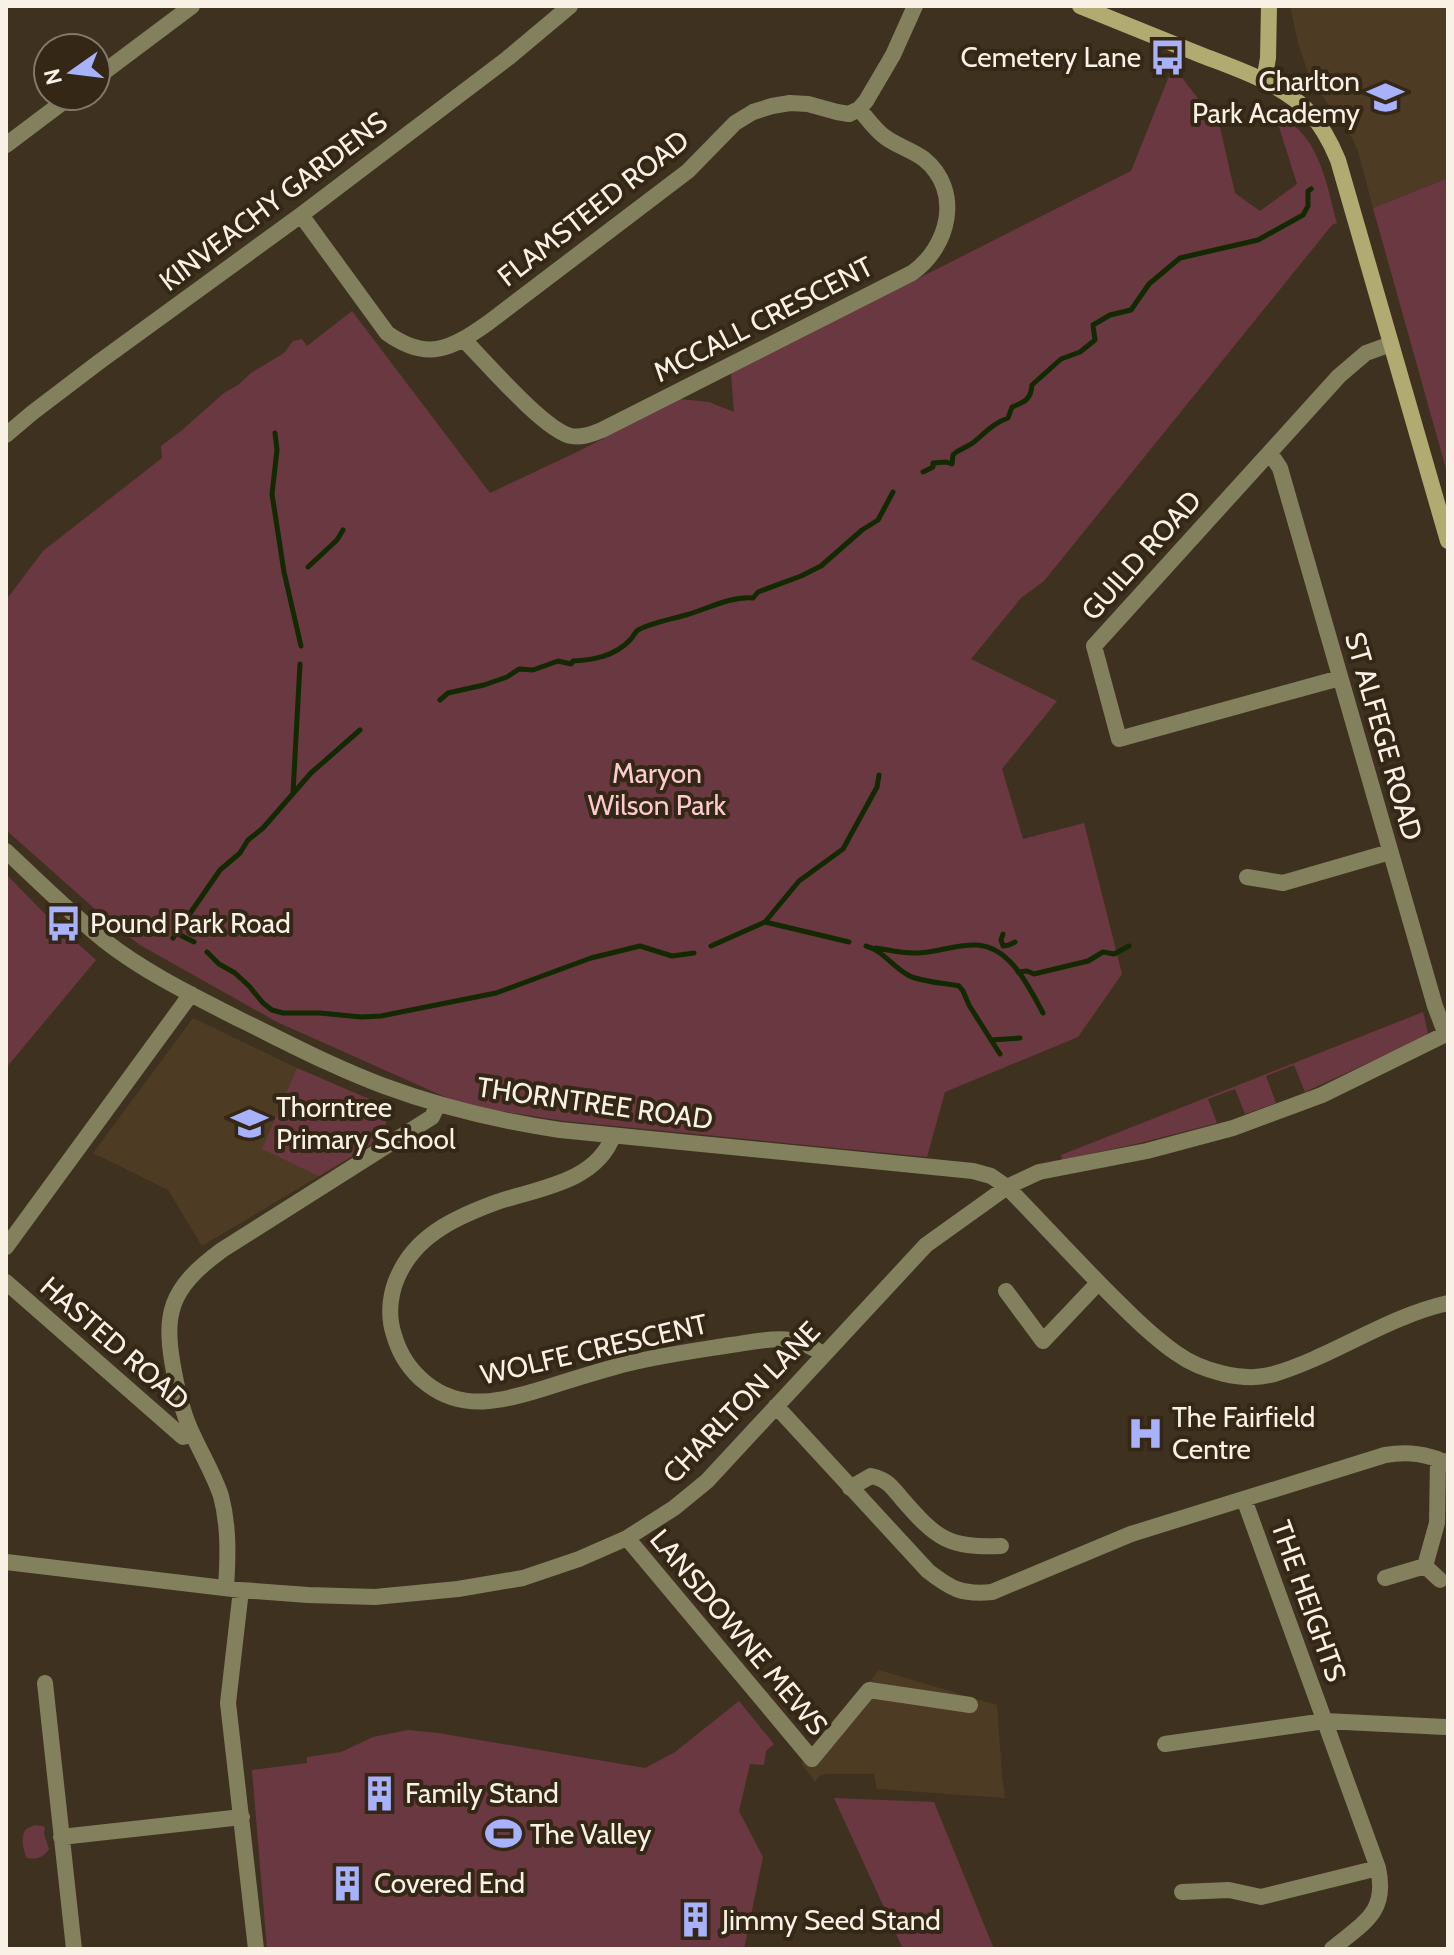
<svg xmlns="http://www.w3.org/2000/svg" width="1454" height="1955" font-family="Cabin,sans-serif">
<rect width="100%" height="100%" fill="#3f311f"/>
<!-- built -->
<path fill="#4d3b24" d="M 1290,6 L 1448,6 L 1448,178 L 1373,208 L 1358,151 L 1352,138 L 1310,79 L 1298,43 Z
M 193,1018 L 297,1068 L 390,1108 L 381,1139 L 202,1246 L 168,1190 L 93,1153 Z
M 879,1670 L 997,1705 L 1002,1776 L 1005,1798 L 877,1789 L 874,1774 L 827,1774 L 819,1776 L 815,1782 L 801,1763 Z"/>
<!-- green -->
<path fill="#6a3840" d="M 1173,66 L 1220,127 L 1235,193 L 1260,211 L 1297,184 L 1274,111 C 1282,117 1292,123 1299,130 C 1323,155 1328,191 1337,223 L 1332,225 L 1044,581 L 1021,598 L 971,659 L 1057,701 L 1002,769 L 1023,839 L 1084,823 L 1122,974 L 1078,1037 L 945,1092 L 927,1157 L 564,1121 L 463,1105 L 277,1022 L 140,945 L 112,924 L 6,830 L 6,600 L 43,551 L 162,458 L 161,446 L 181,431 L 224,393 L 238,385 L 251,373 L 284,353 L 293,341 L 302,339 L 307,346 L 352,311 L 490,493 L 579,451 L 680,399 L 709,402 L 734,412 L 731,373 L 1131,171 Z
M 1448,178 L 1448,476 L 1373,208 Z
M 6,874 L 45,914 L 96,960 L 6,1068 Z
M 1423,1012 L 1428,1033 L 1422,1038 L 1305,1092 L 1294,1065 L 1266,1076 L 1276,1103 L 1245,1114 L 1235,1089 L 1208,1099 L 1217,1123 L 1140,1143 L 1062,1160 L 1061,1155 Z
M 297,1068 L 390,1108 L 381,1139 L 319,1176 L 262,1149 Z
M 739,1701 L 774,1744 L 766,1751 L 764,1765 L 750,1764 L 739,1811 L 763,1857 L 744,1949 L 267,1949 L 252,1770 L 307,1763 L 307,1757 L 341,1752 L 373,1737 L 408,1730 L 438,1733 L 645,1768 L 675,1752 Z
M 834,1798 L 934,1802 L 994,1949 L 903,1949 Z
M 35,1825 L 43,1826 L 45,1828 L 44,1834 L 49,1849 C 44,1857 37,1860 27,1858 C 23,1850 20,1836 26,1829 Z"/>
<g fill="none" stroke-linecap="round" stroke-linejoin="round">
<!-- stream -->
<path stroke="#132903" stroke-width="5" d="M 275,433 L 277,450 L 272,494 L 284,572 L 301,646
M 923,472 L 933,467 L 933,463 L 946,462 L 952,464 L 953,455 L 955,453 C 961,449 969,446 974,442 C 985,433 993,423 1008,418 L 1012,407 C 1025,402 1031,399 1032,385 L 1061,359 L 1080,352 L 1095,340 L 1093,325 L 1110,315 L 1131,310 L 1149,284 L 1180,258 L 1258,240 L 1303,215 L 1308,206 L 1308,191 L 1311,189
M 308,567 L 337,540 L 343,530
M 440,700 L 448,693 L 484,685 L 507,677 L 519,669 L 533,670 L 558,661 L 571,664 L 573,661 C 594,660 615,656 630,640 C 634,636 634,633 638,630 C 651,623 672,619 686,615 C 707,609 731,596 753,598 L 758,592 L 801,576 L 821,566 L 862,530 L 878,520 L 893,492
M 293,793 L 300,664
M 765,922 L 799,881 L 843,849 L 877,787 L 879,775
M 176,933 L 194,942
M 1003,934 L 1001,940 L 1003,946 L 1009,945 L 1015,942
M 173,938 L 220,870 L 240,853 L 248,840 L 263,828 L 311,773 L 360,730
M 711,946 L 765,922 L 849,942
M 866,946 C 882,950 893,967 908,975 C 920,982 945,983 959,986 L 963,991 L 969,1005 L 991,1040 L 1020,1038
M 876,948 C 889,950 901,953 914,953 C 934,954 955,944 976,945 C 1010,946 1029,987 1043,1013
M 207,952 L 219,964 L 235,973 L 249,986 L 263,1003 L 272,1010 L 283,1013 L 320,1013 L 361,1017 L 381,1016 L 496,993 L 591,958 L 640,946 L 672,956 L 694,953
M 1018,972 L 1027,971 L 1034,974 L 1088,961 L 1103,952 L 1114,954 L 1129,946
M 991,1040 L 1000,1054"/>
<!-- street -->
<path stroke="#83805d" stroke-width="16" d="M 96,78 L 192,6
M 6,145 L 71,96
M 301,215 L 387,333 C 427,362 451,349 488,323 L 688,171 L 735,123 L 753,112 L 772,106 L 790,103 L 808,104 L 837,112 L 849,114 L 859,109 L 866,101 L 893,55 L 915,6
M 464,340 C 486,362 544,430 571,436 C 582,438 591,434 602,430 L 912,273 C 949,247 963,191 924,159 C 912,150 897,146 885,137 C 875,130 867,118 859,109
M 6,435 L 32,413 L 99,362 L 301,215 L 508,58 L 570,6
M 1270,453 L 1280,468 L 1435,1006 L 1446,1035
M 1340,678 L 1119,739 L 1094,646 L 1339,376 L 1366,353 L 1391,344
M 6,851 C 38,881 70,913 105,941 C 146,973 194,996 241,1020 C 288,1043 335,1068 384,1086 C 441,1107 499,1121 560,1130 L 973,1171 L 991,1176 L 1007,1187 C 1045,1226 1082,1267 1121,1305 C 1138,1322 1156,1339 1176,1353 C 1201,1371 1244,1383 1274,1374 C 1334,1356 1386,1317 1448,1303
M 1247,877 L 1283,883 L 1390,852
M 613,1136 C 596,1182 539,1188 497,1202 C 459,1216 420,1233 401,1270 C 390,1290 387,1314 394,1335 C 400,1356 410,1371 427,1384 C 463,1412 503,1401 542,1389 C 567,1381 593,1373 618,1366 C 655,1356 693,1351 731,1345 C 768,1340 792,1331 824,1355
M 6,1247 L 191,994
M 6,1282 L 183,1437 L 192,1434
M 1006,1291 L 1043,1341 L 1098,1283
M 776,1406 L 928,1571 C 951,1589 962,1595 992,1592 L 1131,1534 L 1385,1455 C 1409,1451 1426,1454 1448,1463
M 850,1488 L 871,1476 C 888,1480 891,1486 902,1499 C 936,1538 947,1548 1001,1546
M 1244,1499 L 1378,1868 C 1388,1913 1363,1923 1332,1949
M 627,1538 L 812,1759 L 869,1690 L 970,1705
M 6,1562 L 241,1590 L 308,1595 L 375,1597 L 458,1589 L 523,1578 L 579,1559 L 627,1538 L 674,1508 L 707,1481 L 926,1245 L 1007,1187 L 1039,1172 L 1147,1151 L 1233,1128 L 1322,1095 L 1448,1033
M 1425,1566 L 1440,1580
M 1385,1578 L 1425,1566 L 1437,1523 L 1438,1459
M 226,1588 C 228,1557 229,1526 221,1496 C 214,1475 202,1455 193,1435 C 184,1417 179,1397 175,1377 C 162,1313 169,1289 222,1250 L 432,1117 L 438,1104
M 241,1590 L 228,1703 L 256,1949
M 45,1683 L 74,1949
M 1165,1744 L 1325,1721 L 1445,1727
M 61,1837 L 242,1817
M 1182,1892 L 1229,1890 L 1261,1897 L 1378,1868"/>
<!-- secondary -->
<path stroke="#b1ab72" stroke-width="16" d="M 1080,6 C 1120,22 1160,38 1201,55 C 1237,69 1281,83 1309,112 C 1322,126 1331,143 1338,160 L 1448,541
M 1264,81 L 1268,58 L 1269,6"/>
</g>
<!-- icons -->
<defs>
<symbol id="bus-bare" viewBox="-9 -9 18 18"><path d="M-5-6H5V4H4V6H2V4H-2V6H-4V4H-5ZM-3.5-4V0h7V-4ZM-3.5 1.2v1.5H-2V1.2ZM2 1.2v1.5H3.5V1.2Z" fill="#a7b1fc" stroke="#342716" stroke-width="2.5" paint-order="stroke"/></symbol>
<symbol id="school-bare" viewBox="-9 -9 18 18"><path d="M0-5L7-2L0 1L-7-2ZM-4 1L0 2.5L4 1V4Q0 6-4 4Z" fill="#a7b1fc" stroke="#342716" stroke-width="2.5" paint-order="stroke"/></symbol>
<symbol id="hospital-bare" viewBox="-9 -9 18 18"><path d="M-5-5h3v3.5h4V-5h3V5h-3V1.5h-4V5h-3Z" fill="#a7b1fc" stroke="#342716" stroke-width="2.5" paint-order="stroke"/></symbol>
<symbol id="building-bare" viewBox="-9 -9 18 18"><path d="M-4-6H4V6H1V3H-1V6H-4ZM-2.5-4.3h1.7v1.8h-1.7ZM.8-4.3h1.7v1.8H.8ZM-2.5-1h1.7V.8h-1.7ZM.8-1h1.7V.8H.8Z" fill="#a7b1fc" stroke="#342716" stroke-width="2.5" paint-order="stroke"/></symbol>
<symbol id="stadium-bare" viewBox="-9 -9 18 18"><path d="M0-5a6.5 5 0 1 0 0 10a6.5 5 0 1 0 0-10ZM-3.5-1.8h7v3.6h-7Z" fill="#a7b1fc" stroke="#342716" stroke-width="2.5" paint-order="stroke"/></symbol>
</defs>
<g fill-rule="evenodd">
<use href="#bus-bare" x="1142" y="32" width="51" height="51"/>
<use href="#school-bare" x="1360" y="72" width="51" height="51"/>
<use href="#bus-bare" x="38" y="898" width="51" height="51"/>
<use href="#school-bare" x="224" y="1098" width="51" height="51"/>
<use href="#hospital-bare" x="1120" y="1408" width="51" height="51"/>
<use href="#building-bare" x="354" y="1768" width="51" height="51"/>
<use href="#stadium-bare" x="478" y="1808" width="51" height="51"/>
<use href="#building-bare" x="322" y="1858" width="51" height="51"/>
<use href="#building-bare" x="670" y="1894" width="51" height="51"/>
</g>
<g text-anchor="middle" stroke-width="8" stroke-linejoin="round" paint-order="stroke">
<!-- poi labels -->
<g font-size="28" fill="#faf1e6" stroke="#342716" text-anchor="start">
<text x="1141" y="67" text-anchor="end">Cemetery Lane</text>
<text x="1360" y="91" text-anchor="end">Charlton<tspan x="1360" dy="32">Park Academy</tspan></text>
<text x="90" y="933">Pound Park Road</text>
<text x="276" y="1117">Thorntree<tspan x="276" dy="32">Primary School</tspan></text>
<text x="1172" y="1427">The Fairfield<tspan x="1172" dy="32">Centre</tspan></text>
<text x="405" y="1803">Family Stand</text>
<text x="530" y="1844">The Valley</text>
<text x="374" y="1893">Covered End</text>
<text x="722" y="1930">Jimmy Seed Stand</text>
</g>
<!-- street labels -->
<g font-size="28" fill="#faf1e6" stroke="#342716">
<text transform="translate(273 201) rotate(-37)" y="10">KINVEACHY GARDENS</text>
<text transform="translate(593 208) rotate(-38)" y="10">FLAMSTEED ROAD</text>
<text transform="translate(763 319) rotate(-27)" y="10">MCCALL CRESCENT</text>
<text transform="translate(1141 555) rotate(-48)" y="10">GUILD ROAD</text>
<text transform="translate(1384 736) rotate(74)" y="10">ST ALFEGE ROAD</text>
<text transform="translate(595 1103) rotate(8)" y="10">THORNTREE ROAD</text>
<text transform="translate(115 1343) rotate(41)" y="10">HASTED ROAD</text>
<text transform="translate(594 1349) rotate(-13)" y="10">WOLFE CRESCENT</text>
<text transform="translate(741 1402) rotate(-46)" y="10">CHARLTON LANE</text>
<text transform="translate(1309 1601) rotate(70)" y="10">THE HEIGHTS</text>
<text transform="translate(739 1632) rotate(50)" y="10">LANSDOWNE MEWS</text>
</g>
<!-- park labels -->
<g font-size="28" fill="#fccad0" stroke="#342716">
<text x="657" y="783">Maryon<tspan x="657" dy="32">Wilson Park</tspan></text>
</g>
</g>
<!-- border -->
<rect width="1454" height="1955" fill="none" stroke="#faf1e6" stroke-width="16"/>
<!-- north arrow -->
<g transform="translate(72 72) rotate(256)"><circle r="38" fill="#342716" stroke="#837869" stroke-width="2"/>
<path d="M0-6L14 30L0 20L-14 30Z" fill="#a7b1fc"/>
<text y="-12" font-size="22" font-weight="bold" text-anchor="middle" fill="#faf1e6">N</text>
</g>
</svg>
